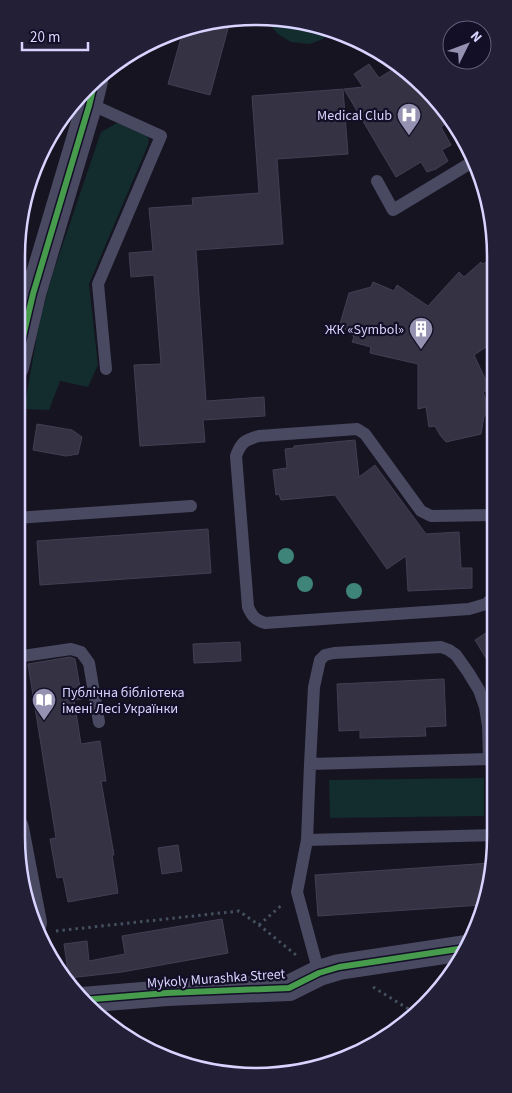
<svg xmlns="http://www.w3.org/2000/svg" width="512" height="1093" font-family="'Source Sans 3',sans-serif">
<rect width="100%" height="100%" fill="#161421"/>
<!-- green -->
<path fill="#132c2d" d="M 266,18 L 329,31 L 323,39 L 310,44 L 291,42 L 278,34 L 266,21 Z
M 117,123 L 145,134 L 149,139 L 148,145 L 89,284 L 98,365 L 88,387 L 60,381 L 49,410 L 24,409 L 40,319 L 53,273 L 101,132 Z
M 484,778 L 484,816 L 330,818 L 329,780 Z"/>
<!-- building -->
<path fill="#343243" stroke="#433f54" d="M 230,21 L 210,95 L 168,84 L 183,31 Z
M 369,64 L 379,78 L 400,65 L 436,100 L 448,122 L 441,127 L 451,145 L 442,150 L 448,161 L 436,169 L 427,172 L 421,162 L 396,177 L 344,89 L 363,87 L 354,74 Z
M 343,89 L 348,154 L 277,159 L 283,244 L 196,250 L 206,401 L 264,397 L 265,416 L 203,420 L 205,442 L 140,446 L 134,365 L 161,364 L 154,275 L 131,277 L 129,253 L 153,251 L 149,208 L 193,205 L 192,198 L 259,193 L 252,96 Z
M 494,259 L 494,342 L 474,355 L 490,389 L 483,392 L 490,415 L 484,416 L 481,434 L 446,442 L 440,435 L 435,426 L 429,427 L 426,407 L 418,409 L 418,364 L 370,353 L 371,347 L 352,342 L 354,337 L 340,324 L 349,293 L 371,287 L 373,282 L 394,291 L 397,285 L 428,306 L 459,272 L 464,277 L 481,262 L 482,264 Z
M 37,424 L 72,430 L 82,437 L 78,454 L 66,456 L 33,450 Z
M 355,440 L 359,477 L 375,465 L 426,534 L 459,532 L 461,568 L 472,568 L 472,588 L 408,591 L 406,556 L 387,569 L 335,495 L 281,500 L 279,494 L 276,495 L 273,470 L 287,468 L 285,449 L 294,448 L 294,446 Z
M 208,529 L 211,573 L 40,585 L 37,541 Z
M 495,627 L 495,673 L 475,640 Z
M 240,642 L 241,661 L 194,663 L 193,644 Z
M 70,657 L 75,659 L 82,699 L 74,700 L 81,744 L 100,741 L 106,781 L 101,781 L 114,855 L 112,855 L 118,893 L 68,902 L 63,877 L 57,878 L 50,839 L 56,838 L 28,664 Z
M 444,679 L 446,726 L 425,727 L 426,736 L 360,738 L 360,730 L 339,731 L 337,684 Z
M 178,845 L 182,871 L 162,874 L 158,848 Z
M 491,863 L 482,905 L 318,916 L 315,875 Z
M 222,919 L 228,953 L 122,972 L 69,978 L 64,944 L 87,941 L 89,961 L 125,954 L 122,936 Z"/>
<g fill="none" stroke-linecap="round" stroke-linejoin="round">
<!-- path -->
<path stroke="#44505f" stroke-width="3" stroke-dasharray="2.5 4" stroke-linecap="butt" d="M 259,925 L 283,904
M 56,931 L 239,911 L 259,925 L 296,955
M 373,987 L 415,1013"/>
<!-- lane -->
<path stroke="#4a4962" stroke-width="12" d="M 89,106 L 99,108 L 161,136 L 98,284 L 106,369
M 377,181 L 393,210 L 469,164 L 472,155
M 495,515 L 431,516 L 421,511 L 365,434 L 357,429 L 259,436 C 245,440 241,442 236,456 L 248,607 C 252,616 255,620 265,623 L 469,609 L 486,604 L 495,596
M 16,518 L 191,506
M 16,657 L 71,649 L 81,652 L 89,663 L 99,722
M 489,759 L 310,764 L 314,687 L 320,660 L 325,655 L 334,653 L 441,647 L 449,650 L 456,655 L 468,672 L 479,690 L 485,707 L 488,726 L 489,759 L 496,771
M 310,764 L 307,840 L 297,892 L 319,973
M 307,840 L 496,835"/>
<!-- street -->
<path stroke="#4a4962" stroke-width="26" d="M 16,367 L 33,294 L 89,106 L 95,81
M 16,828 L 34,923
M 82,1000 L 167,993 L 289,988 L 319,973 L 339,967 L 465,948"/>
<defs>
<path id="cycleway" d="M 16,367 L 33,294 L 89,106 L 95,81
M 16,828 L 34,923
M 82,1000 L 167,993 L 289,988 L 319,973 L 339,967 L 465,948"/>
</defs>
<!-- cycleway casing -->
<use href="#cycleway" stroke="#130f26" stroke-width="9"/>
<!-- cycleway -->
<use href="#cycleway" stroke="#469c4c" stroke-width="6"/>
</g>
<!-- trees -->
<g fill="#3e8478">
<circle cx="286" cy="556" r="8"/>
<circle cx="305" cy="584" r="8"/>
<circle cx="354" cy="591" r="8"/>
</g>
<!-- icons -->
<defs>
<symbol id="hospital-pin" viewBox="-11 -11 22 30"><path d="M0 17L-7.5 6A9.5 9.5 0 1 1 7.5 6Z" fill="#9591b1" stroke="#130f26"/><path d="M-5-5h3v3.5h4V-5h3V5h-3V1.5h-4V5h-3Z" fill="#fff"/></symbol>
<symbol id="building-pin" viewBox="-11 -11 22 30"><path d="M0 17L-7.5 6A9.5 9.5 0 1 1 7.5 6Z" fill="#9591b1" stroke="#130f26"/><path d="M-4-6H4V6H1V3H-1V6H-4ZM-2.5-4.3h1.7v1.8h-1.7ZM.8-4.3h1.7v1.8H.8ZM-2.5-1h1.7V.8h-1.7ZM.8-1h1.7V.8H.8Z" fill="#fff"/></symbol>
<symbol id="library-pin" viewBox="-11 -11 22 30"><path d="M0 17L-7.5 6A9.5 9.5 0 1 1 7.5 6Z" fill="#9591b1" stroke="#130f26"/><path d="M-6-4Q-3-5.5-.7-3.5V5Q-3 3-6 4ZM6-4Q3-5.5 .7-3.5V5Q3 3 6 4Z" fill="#fff"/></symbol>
</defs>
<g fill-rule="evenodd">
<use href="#hospital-pin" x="395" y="101" width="28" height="38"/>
<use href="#building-pin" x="407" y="315" width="28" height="38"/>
<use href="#library-pin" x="30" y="686" width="28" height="38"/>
</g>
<g text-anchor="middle" stroke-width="4.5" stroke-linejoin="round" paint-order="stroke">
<!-- poi labels -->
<g font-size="14" fill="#d9d4ff" stroke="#130f26" text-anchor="end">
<text x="392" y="120">Medical Club</text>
<text x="404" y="334">ЖК «Symbol»</text>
<text x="62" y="697" text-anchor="start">Публічна бібліотека<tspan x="62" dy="16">імені Лесі Українки</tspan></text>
</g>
<!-- street labels -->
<g font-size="14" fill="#d9d4ff" stroke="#130f26">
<text transform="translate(216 978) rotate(-4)" y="5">Mykoly Murashka Street</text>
</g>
</g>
<!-- crop -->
<path d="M0 0H512V1093H0ZM256 25H256A231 231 0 0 1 487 256V837A231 231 0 0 1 256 1068H256A231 231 0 0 1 25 837V256A231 231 0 0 1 256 25Z" fill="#231f37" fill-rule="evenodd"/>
<path fill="none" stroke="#d9d4ff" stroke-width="2.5" d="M256 25H256A231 231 0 0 1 487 256V837A231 231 0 0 1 256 1068H256A231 231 0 0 1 25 837V256A231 231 0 0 1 256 25Z"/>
<!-- north arrow -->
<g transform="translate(467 45) rotate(48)"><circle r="24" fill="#130f26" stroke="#625e7d"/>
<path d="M0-4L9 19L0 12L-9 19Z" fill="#9591b1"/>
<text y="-8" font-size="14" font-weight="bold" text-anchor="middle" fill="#d9d4ff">N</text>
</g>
<!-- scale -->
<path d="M22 42v8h66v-8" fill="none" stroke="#d9d4ff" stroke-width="2.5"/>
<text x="30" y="42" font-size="15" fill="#d9d4ff" stroke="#130f26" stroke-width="4" paint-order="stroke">20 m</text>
</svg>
